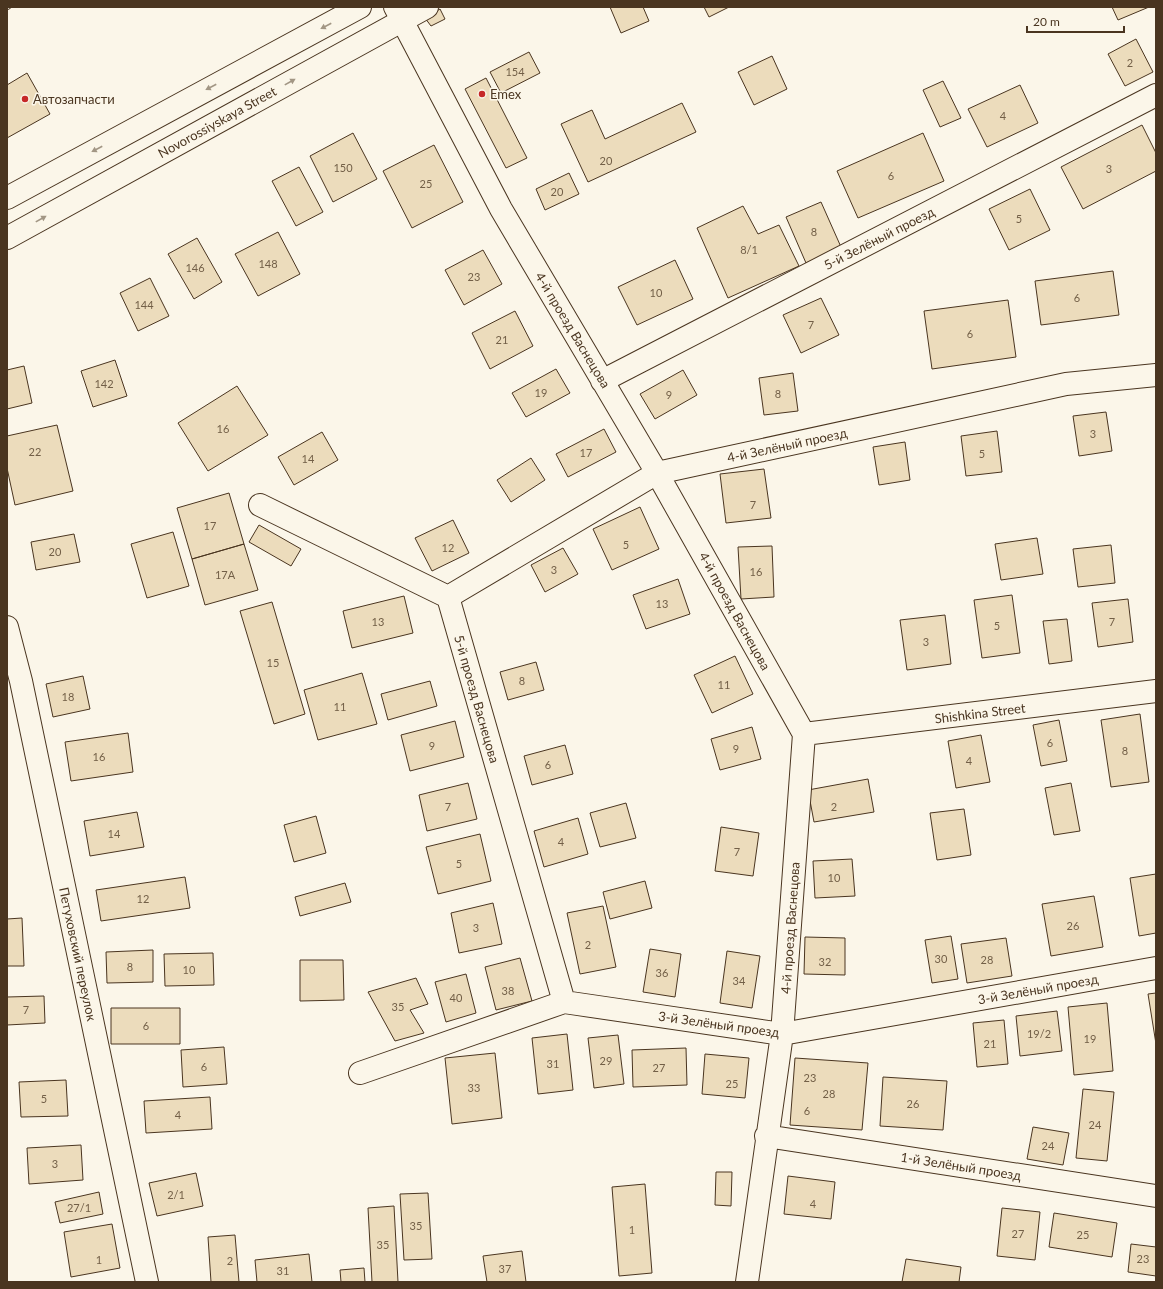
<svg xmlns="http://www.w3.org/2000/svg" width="1163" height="1289" font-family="Lato,sans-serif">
<rect width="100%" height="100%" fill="#fbf6e9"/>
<!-- building -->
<path fill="#ecdcbc" stroke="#4a3520" d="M 610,7 L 643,7 L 649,21 L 621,33 Z
M 704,7 L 729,7 L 709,17 Z
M 1112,7 L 1149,7 L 1118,20 Z
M 440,9 L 445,19 L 431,26 L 425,18 Z
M 1136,39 L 1153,72 L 1125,86 L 1108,54 Z
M 529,52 L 540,73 L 501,93 L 490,72 Z
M 772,56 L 787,89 L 754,105 L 738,72 Z
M 27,73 L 50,114 L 7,138 L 7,85 Z
M 486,78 L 527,158 L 506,168 L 465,89 Z
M 943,81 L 961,118 L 940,127 L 923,90 Z
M 1020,85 L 1038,123 L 987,147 L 968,109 Z
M 682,103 L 696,132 L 588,182 L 561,124 L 592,110 L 605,139 Z
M 1142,125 L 1156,153 L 1156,171 L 1083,209 L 1061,167 Z
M 353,133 L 377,179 L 333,202 L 310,156 Z
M 923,133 L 944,181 L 858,218 L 837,171 Z
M 434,145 L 463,202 L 412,228 L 383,171 Z
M 299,167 L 323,212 L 296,226 L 272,181 Z
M 569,173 L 579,194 L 545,210 L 536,189 Z
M 1030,189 L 1050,230 L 1009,250 L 989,209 Z
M 821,202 L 841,247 L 806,263 L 786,217 Z
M 743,206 L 758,234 L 779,225 L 799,266 L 728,298 L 697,228 Z
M 278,232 L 300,274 L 258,296 L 235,254 Z
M 197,238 L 222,282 L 194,299 L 168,254 Z
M 483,250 L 502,284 L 464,305 L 445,270 Z
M 675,260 L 693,299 L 637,325 L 618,287 Z
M 1113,271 L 1119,315 L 1041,325 L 1035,281 Z
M 150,278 L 169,316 L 138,331 L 120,293 Z
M 821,298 L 839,335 L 801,353 L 783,315 Z
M 1008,300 L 1016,357 L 932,369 L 924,311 Z
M 515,311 L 533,346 L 490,369 L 472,333 Z
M 115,360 L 127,396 L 93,407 L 81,371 Z
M 24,366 L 32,403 L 7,409 L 7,370 Z
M 556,369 L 570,393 L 526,417 L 512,393 Z
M 683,370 L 697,395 L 655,419 L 640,394 Z
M 793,373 L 798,411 L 764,415 L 759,378 Z
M 237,386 L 268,435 L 208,471 L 178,423 Z
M 1106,412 L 1112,451 L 1079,456 L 1073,416 Z
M 57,425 L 73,491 L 15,505 L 7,468 L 7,436 Z
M 604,429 L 616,452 L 568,477 L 556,454 Z
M 997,431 L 1002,472 L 966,476 L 961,436 Z
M 322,432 L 338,460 L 294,485 L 278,457 Z
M 905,442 L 910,480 L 879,485 L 873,447 Z
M 531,458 L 545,480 L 511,502 L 497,480 Z
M 764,469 L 771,518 L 726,523 L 720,474 Z
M 229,493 L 244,544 L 192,559 L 177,508 Z
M 640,507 L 659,549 L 612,570 L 593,529 Z
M 453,520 L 469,553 L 432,571 L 415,538 Z
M 259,525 L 301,549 L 291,566 L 249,542 Z
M 173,532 L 189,586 L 147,598 L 131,544 Z
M 74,534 L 80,562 L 36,570 L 31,542 Z
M 1037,538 L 1043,574 L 1001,580 L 995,544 Z
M 244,544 L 258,590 L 205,605 L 192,559 Z
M 1111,545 L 1115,583 L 1078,587 L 1073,549 Z
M 772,546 L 774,597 L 741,599 L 738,547 Z
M 563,548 L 578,574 L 545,592 L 531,565 Z
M 678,579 L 690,614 L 646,629 L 633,595 Z
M 1012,595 L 1020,653 L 982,658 L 974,600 Z
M 404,596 L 413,633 L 352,648 L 343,611 Z
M 1128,599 L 1133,642 L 1098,647 L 1092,603 Z
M 272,602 L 305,714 L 274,724 L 240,611 Z
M 945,615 L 951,664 L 907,670 L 900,620 Z
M 1067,619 L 1072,661 L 1049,664 L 1043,621 Z
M 735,656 L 753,694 L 712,713 L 694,675 Z
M 536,662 L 544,690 L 508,700 L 500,672 Z
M 362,673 L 377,724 L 318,740 L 304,690 Z
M 83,676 L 90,709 L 53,717 L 46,684 Z
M 430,681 L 437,706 L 388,720 L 381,694 Z
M 1140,714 L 1149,782 L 1111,787 L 1101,720 Z
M 1059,720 L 1067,761 L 1041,766 L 1033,725 Z
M 455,721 L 464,757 L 410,771 L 401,735 Z
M 752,727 L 761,759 L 720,770 L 711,739 Z
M 128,733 L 133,772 L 71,781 L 65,742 Z
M 981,735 L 990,782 L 956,788 L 948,741 Z
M 565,745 L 573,774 L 532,785 L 524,756 Z
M 868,779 L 874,812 L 814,822 L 808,790 Z
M 468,783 L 477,819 L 427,831 L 419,795 Z
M 1071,783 L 1080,831 L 1054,835 L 1045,788 Z
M 626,803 L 636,838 L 600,847 L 590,813 Z
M 964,809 L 971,855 L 937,860 L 930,813 Z
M 137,812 L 144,847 L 90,856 L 84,821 Z
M 316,816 L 326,853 L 294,862 L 284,825 Z
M 578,818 L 588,854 L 544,867 L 534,831 Z
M 721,827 L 759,833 L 753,876 L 715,871 Z
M 480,834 L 491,881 L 438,894 L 426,847 Z
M 852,859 L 855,896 L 815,898 L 813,861 Z
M 1156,874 L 1156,933 L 1139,936 L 1130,878 Z
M 185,877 L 190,908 L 101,921 L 96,890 Z
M 645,881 L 652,908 L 610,919 L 603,892 Z
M 345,883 L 351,902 L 300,916 L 295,897 Z
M 1094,896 L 1103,947 L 1051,956 L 1042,904 Z
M 493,903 L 502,944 L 459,953 L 451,913 Z
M 603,906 L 616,967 L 580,974 L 567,913 Z
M 22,918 L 24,966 L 7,966 L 7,919 Z
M 951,936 L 958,979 L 932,983 L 925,940 Z
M 805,937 L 845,938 L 845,975 L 804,974 Z
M 1006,938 L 1012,976 L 967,983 L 961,944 Z
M 650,949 L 681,954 L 675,997 L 643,992 Z
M 153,950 L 153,982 L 107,983 L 106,952 Z
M 727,951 L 760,956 L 752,1008 L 720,1003 Z
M 213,953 L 214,985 L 165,986 L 164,954 Z
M 520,958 L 532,1001 L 496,1010 L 485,967 Z
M 300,960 L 343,960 L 344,1000 L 300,1001 Z
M 466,974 L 476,1013 L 446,1022 L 435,982 Z
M 416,978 L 428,1004 L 410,1010 L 424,1033 L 395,1041 L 368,992 Z
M 1156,993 L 1156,1044 L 1148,994 Z
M 44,996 L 45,1023 L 7,1025 L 7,997 Z
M 1107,1003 L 1113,1071 L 1074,1075 L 1068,1007 Z
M 111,1008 L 180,1008 L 180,1044 L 111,1044 Z
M 1057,1011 L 1062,1051 L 1020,1056 L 1016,1016 Z
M 1004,1020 L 1008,1064 L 977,1067 L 973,1023 Z
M 567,1034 L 573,1090 L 538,1094 L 532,1038 Z
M 618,1035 L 624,1084 L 594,1088 L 588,1038 Z
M 224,1047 L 227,1084 L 183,1087 L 181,1050 Z
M 686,1048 L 687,1085 L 633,1087 L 632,1050 Z
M 495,1053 L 502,1118 L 452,1124 L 445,1058 Z
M 705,1054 L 749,1058 L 745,1098 L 702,1094 Z
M 795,1058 L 868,1063 L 862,1130 L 790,1125 Z
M 883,1077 L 947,1081 L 943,1130 L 880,1126 Z
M 66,1080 L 68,1116 L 21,1117 L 19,1082 Z
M 1083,1089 L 1114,1092 L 1107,1161 L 1076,1158 Z
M 210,1097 L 212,1129 L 146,1133 L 144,1101 Z
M 1033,1127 L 1069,1133 L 1063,1165 L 1027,1159 Z
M 81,1145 L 83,1180 L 29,1184 L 27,1148 Z
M 716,1172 L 732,1172 L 731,1206 L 715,1205 Z
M 196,1173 L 203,1206 L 157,1216 L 149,1183 Z
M 788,1176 L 835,1182 L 831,1219 L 784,1214 Z
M 645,1184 L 652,1273 L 619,1276 L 612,1187 Z
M 99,1192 L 103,1214 L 60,1223 L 55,1202 Z
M 428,1193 L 432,1259 L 404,1260 L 400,1194 Z
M 394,1206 L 398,1282 L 372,1282 L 368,1208 Z
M 1002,1208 L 1040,1212 L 1035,1260 L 997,1256 Z
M 1054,1213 L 1117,1223 L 1112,1257 L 1049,1247 Z
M 112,1224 L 120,1268 L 71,1277 L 64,1232 Z
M 235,1235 L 239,1282 L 211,1282 L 208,1237 Z
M 1131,1244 L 1156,1247 L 1156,1276 L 1128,1272 Z
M 522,1251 L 526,1282 L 487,1282 L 483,1256 Z
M 309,1254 L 312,1282 L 257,1282 L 255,1260 Z
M 906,1259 L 961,1267 L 959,1282 L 902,1282 Z
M 364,1268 L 365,1282 L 341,1282 L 340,1270 Z"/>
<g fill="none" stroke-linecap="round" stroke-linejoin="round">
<defs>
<path id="minor" d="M 395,7 L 501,209 L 657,473 L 804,734 L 782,1034 L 747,1282
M 602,381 L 1156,95
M 260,505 L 448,597 L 564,1002
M 448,597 L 657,473 L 1066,384 L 1156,375
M 7,627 L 21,681 L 147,1282
M 804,734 L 1156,691
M 360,1073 L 564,1002 L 782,1034 L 1156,968
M 766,1136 L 1156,1196"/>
<path id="secondary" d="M 7,198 L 360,7
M 7,238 L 427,7"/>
</defs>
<!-- minor casing -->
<use href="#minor" stroke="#4a3520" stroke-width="24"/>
<!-- secondary casing -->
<use href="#secondary" stroke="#4a3520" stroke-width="24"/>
<!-- minor -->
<use href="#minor" stroke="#fbf6e9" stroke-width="22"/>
<!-- secondary -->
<use href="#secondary" stroke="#fbf6e9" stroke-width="22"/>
<defs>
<path id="rail" d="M 7,8 L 9,7"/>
</defs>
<!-- rail casing -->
<use href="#rail" stroke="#4a3520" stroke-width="4.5"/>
<!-- rail -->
<use href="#rail" stroke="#fbf6e9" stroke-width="3" stroke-dasharray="9" stroke-linecap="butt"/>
</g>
<!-- one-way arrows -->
<defs><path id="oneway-solid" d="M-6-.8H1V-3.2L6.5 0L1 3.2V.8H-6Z"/></defs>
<g fill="#a29684">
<use href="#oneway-solid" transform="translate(326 26) rotate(152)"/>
<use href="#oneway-solid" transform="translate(290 82) rotate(-29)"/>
<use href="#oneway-solid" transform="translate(211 87) rotate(152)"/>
<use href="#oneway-solid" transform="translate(97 149) rotate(152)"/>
<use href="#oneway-solid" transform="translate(41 219) rotate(-29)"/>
</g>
<!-- markers -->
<g fill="#c62828" stroke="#fbf6e9" stroke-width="1.5">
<circle cx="482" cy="94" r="4"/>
<circle cx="25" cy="99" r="4"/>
</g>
<g text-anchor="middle" stroke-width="3" stroke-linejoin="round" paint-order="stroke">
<!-- number labels -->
<g font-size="11" fill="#725f47">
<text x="1130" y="67">2</text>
<text x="515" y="76">154</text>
<text x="1003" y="120">4</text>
<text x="606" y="165">20</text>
<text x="343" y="172">150</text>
<text x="1109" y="173">3</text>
<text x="891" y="180">6</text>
<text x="426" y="188">25</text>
<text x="557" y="196">20</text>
<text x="1019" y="223">5</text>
<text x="814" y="236">8</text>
<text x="749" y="254">8/1</text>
<text x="268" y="268">148</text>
<text x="195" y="272">146</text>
<text x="474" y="281">23</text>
<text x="656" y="297">10</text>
<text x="1077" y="302">6</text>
<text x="144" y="309">144</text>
<text x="811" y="329">7</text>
<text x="970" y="338">6</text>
<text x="502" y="344">21</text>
<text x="104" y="388">142</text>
<text x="541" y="397">19</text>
<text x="778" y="398">8</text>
<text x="669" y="399">9</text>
<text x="223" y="433">16</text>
<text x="1093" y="438">3</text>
<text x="35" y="456">22</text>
<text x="586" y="457">17</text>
<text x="982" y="458">5</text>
<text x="308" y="463">14</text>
<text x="753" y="509">7</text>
<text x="210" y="530">17</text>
<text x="626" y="549">5</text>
<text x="448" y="552">12</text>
<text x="55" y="556">20</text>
<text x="554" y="574">3</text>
<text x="756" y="576">16</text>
<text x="225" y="579">17А</text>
<text x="662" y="608">13</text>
<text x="378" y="626">13</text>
<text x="1112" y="626">7</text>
<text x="997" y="630">5</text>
<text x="926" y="646">3</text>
<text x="273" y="667">15</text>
<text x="522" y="685">8</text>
<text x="724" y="689">11</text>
<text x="68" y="701">18</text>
<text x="340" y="711">11</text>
<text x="1050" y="747">6</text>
<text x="432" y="750">9</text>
<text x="736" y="753">9</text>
<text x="1125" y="755">8</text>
<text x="99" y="761">16</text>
<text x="969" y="765">4</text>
<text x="548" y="769">6</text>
<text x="448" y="811">7</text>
<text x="834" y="811">2</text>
<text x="114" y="838">14</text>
<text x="561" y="846">4</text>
<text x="737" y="856">7</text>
<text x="459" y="868">5</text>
<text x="834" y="882">10</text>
<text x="143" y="903">12</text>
<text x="1073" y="930">26</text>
<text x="476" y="932">3</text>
<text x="588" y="949">2</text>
<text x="941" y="963">30</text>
<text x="987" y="964">28</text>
<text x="825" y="966">32</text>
<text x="130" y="971">8</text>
<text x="189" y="974">10</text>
<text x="662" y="977">36</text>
<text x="739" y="985">34</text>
<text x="508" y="995">38</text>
<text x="456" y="1002">40</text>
<text x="398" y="1011">35</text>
<text x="26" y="1014">7</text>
<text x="146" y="1030">6</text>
<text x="1039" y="1038">19/2</text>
<text x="1090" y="1043">19</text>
<text x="990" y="1048">21</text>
<text x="606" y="1065">29</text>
<text x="553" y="1068">31</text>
<text x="204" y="1071">6</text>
<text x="659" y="1072">27</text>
<text x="810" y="1082">23</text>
<text x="732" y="1088">25</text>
<text x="474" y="1092">33</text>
<text x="829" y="1098">28</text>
<text x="44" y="1103">5</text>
<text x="913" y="1108">26</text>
<text x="807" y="1115">6</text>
<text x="178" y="1119">4</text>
<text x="1095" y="1129">24</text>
<text x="1048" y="1150">24</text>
<text x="55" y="1168">3</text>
<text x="176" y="1199">2/1</text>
<text x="813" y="1208">4</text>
<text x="79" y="1212">27/1</text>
<text x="416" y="1230">35</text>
<text x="632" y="1234">1</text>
<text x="1018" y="1238">27</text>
<text x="1083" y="1239">25</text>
<text x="383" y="1249">35</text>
<text x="1143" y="1263">23</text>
<text x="99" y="1264">1</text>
<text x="230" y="1265">2</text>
<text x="505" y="1273">37</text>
<text x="283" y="1275">31</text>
</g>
<!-- poi labels -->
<g font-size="13" fill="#4a3520" stroke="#fbf6e9" text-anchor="start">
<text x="490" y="99">Emex</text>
<text x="33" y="104">Автозапчасти</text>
</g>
<!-- street labels -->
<g font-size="13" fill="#4a3520" stroke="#fbf6e9">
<text transform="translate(217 122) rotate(-29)" y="5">Novorossiyskaya Street</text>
<text transform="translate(879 238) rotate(-27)" y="5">5-й Зелёный проезд</text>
<text transform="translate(573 330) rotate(59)" y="5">4-й проезд Васнецова</text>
<text transform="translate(787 445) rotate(-12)" y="5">4-й Зелёный проезд</text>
<text transform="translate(735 611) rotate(61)" y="5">4-й проезд Васнецова</text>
<text transform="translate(477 699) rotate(74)" y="5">5-й проезд Васнецова</text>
<text transform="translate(980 713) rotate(-7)" y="5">Shishkina Street</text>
<text transform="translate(790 928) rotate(-86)" y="5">4-й проезд Васнецова</text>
<text transform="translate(78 954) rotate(78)" y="5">Петуховский переулок</text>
<text transform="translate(1038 989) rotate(-10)" y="5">3-й Зелёный проезд</text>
<text transform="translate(719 1024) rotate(8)" y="5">3-й Зелёный проезд</text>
<text transform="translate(961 1166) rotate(9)" y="5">1-й Зелёный проезд</text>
</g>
</g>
<!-- border -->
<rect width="1163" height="1289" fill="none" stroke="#4a3520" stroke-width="16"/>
<!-- scale -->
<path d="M1027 26v6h97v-6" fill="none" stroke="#4a3520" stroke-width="2"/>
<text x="1033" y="26" font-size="12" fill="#4a3520" stroke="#fbf6e9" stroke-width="3" paint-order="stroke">20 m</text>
</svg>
